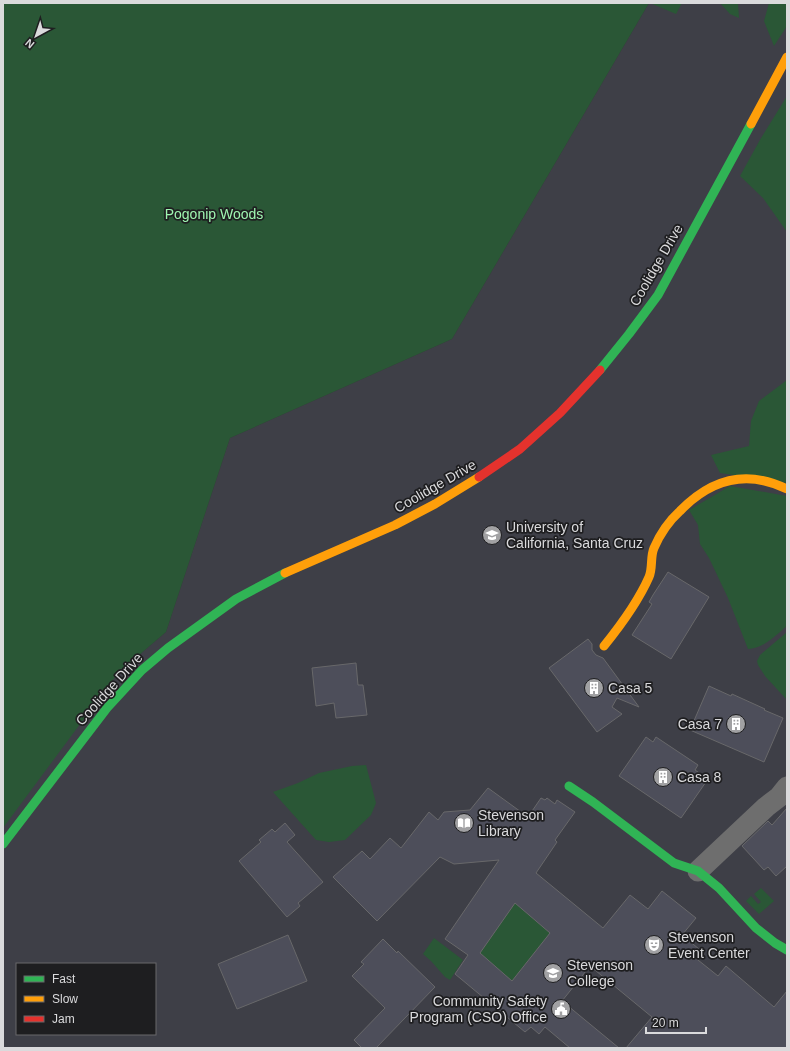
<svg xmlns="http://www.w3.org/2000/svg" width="790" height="1051" font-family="Arial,sans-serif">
<rect width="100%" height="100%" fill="#373839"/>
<!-- built -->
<path fill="#3e3f47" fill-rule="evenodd" d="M 649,3 L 787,3 L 787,1048 L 3,1048 L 3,770 L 166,632 L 230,438 L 452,339 ZM 17,964 L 155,964 L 155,1034 L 17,1034 Z"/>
<!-- green -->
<path fill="#2a5736" d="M 3,3 L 649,3 L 452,339 L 230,438 L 166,632 L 118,673 L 3,828 Z
M 650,3 L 682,3 L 676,14 Z
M 720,3 L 738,3 L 739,18 L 730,14 Z
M 769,3 L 787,3 L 787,26 L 774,46 L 764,21 Z
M 787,96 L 787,232 L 763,198 L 740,176 L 761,138 Z
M 787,380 L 787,483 L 720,473 L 711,455 L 749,446 L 751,421 L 759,401 Z
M 730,486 L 787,496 L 787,626 C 776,635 763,649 748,649 L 728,598 L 709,558 L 700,544 L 698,525 L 689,510 Z
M 787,632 L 787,700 L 765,676 L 758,665 L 757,661 L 760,655 Z
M 366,765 L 376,803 L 371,815 L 345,840 L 329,842 L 316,840 L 273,792 L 298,783 L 319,773 L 352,766 Z
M 761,888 L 774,901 L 759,914 L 746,901 L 751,896 L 758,904 L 761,902 L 754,894 Z
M 515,903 L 550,933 L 512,981 L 480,953 Z
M 434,938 L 463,960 L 450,980 L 445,977 L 431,961 L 423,954 Z"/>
<!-- building -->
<path fill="#4d4e5a" stroke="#68686a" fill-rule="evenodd" d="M 668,572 L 709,597 L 671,659 L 632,635 L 652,604 L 649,602 L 653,595 Z
M 588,639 L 592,644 L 592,650 L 596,655 L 603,658 L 639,707 L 617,698 L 612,707 L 622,714 L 597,732 L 549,668 Z
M 356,663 L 358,685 L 363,685 L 367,715 L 336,718 L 334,703 L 316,706 L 312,668 Z
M 709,686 L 731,696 L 732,694 L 765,709 L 764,710 L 783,718 L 764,762 L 690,730 Z
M 646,737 L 653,742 L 656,737 L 698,765 L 695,770 L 708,779 L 681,818 L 619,776 Z
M 488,788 L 528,817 L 541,798 L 545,800 L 547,798 L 555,804 L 557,800 L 575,812 L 555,840 L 557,842 L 536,873 L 603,928 L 630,895 L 648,909 L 662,891 L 696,918 L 682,935 L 699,949 L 693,956 L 718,976 L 726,966 L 774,1007 L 787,991 L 787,1048 L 626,1048 L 652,1017 L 590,966 L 562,1001 L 619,1048 L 570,1048 L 545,1027 L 539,1034 L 531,1027 L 525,1032 L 455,974 L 468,955 L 445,939 L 499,860 L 454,864 L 440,857 L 377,921 L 333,877 L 362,851 L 370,859 L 390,838 L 401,848 L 429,812 L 438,820 L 444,812 L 470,810 ZM 515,903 L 550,933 L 512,981 L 480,953 Z
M 787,808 L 787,866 L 776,876 L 768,867 L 764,870 L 742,846 L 768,821 L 772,825 Z
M 285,823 L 295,835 L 287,842 L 323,882 L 298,903 L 300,906 L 287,917 L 239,861 L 261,842 L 259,840 L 272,829 L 275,832 Z
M 288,935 L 307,981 L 237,1009 L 218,964 Z
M 383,939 L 397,953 L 398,951 L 435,987 L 376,1048 L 362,1048 L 354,1040 L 385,1008 L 352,976 L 364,964 L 361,962 Z"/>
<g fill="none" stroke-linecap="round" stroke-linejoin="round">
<!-- street -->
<path stroke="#6e6e6e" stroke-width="21" d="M 698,871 L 766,807 L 779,797 L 787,787"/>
<!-- fast -->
<path stroke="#30b455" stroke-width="9" d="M 600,370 L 629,334 L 658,295 L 751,124
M 569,786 L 593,802 L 674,863 L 698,871 L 719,888 L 756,928 L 775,943 L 787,950
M 3,844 L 107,708 L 142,670 L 168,648 L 236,599 L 285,573"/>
<!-- slow -->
<path stroke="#ff9f0a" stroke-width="9" d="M 751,124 L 787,57
M 285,573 L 395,525 L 435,504 L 479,477
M 604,646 C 621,625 638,602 649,577 C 653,568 650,557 654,548 C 660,534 669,521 680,511 C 711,479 746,469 787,489"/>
<!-- jam -->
<path stroke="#e5322d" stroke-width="9" d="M 479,477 L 520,449 L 560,413 L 600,370"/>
</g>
<!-- icons -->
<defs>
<symbol id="university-disc" viewBox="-11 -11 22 22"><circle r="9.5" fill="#a1a1a3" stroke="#1e1e20"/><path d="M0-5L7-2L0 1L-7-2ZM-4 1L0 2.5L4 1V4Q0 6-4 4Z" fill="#fff"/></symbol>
<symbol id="building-disc" viewBox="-11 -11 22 22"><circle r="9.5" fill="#a1a1a3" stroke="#1e1e20"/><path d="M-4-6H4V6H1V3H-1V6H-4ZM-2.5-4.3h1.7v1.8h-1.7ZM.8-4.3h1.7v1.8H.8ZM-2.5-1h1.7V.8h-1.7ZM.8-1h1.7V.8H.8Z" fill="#fff"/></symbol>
<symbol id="library-disc" viewBox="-11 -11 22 22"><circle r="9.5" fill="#a1a1a3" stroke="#1e1e20"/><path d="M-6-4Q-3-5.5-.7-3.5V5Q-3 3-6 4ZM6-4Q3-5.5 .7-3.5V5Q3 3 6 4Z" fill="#fff"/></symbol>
<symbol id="theatre-disc" viewBox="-11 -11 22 22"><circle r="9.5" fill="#a1a1a3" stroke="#1e1e20"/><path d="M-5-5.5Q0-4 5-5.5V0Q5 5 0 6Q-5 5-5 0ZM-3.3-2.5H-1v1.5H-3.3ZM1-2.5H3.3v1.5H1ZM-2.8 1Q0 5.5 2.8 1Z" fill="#fff"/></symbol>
<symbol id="civic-disc" viewBox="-11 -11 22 22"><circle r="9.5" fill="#a1a1a3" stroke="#1e1e20"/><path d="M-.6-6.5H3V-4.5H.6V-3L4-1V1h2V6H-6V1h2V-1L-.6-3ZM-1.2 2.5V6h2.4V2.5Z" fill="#fff"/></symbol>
</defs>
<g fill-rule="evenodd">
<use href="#university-disc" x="481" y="524" width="22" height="22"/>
<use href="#building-disc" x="583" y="677" width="22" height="22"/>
<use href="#building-disc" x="725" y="713" width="22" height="22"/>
<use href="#building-disc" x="652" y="766" width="22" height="22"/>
<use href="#library-disc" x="453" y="812" width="22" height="22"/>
<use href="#theatre-disc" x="643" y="934" width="22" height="22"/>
<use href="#university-disc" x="542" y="962" width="22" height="22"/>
<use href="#civic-disc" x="550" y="998" width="22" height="22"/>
</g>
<g text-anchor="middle" stroke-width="3.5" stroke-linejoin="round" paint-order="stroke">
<!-- park labels -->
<g font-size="14" fill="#9ff6b1" stroke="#1e1e20">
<text x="214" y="219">Pogonip Woods</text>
</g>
<!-- street labels -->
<g font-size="14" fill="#dadadc" stroke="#1e1e20">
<text transform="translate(656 265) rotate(-60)" y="5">Coolidge Drive</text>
<text transform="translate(435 486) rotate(-30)" y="5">Coolidge Drive</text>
<text transform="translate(109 689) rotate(-48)" y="5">Coolidge Drive</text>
</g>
<!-- poi labels -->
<g font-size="14" fill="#dadadc" stroke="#1e1e20" text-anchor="start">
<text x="506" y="532">University of<tspan x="506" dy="16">California, Santa Cruz</tspan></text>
<text x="608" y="693">Casa 5</text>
<text x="722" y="729" text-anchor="end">Casa 7</text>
<text x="677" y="782">Casa 8</text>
<text x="478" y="820">Stevenson<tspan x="478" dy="16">Library</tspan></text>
<text x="668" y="942">Stevenson<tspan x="668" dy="16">Event Center</tspan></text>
<text x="567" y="970">Stevenson<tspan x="567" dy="16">College</tspan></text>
<text x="547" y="1006" text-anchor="end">Community Safety<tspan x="547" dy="16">Program (CSO) Office</tspan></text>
</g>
</g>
<!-- border -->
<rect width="790" height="1051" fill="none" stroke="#dadadc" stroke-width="8"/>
<!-- legend -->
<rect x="16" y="963" width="140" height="72" fill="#1e1e20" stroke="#69696b"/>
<rect x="24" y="976" width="20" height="6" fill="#30b455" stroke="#69696b"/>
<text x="52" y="983" font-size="12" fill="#dadadc">Fast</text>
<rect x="24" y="996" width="20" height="6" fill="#ff9f0a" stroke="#69696b"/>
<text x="52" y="1003" font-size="12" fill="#dadadc">Slow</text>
<rect x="24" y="1016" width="20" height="6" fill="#e5322d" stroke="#69696b"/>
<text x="52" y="1023" font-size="12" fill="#dadadc">Jam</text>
<!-- north arrow -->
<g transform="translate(36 36) rotate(220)" stroke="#1e1e20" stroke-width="3" paint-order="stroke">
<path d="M0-3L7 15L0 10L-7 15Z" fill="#dadadc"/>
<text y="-6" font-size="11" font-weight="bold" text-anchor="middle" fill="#dadadc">N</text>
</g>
<!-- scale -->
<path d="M646 1027v6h60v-6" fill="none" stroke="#dadadc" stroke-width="2"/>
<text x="652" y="1027" font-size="12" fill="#dadadc" stroke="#1e1e20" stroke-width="3" paint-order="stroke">20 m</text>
</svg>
